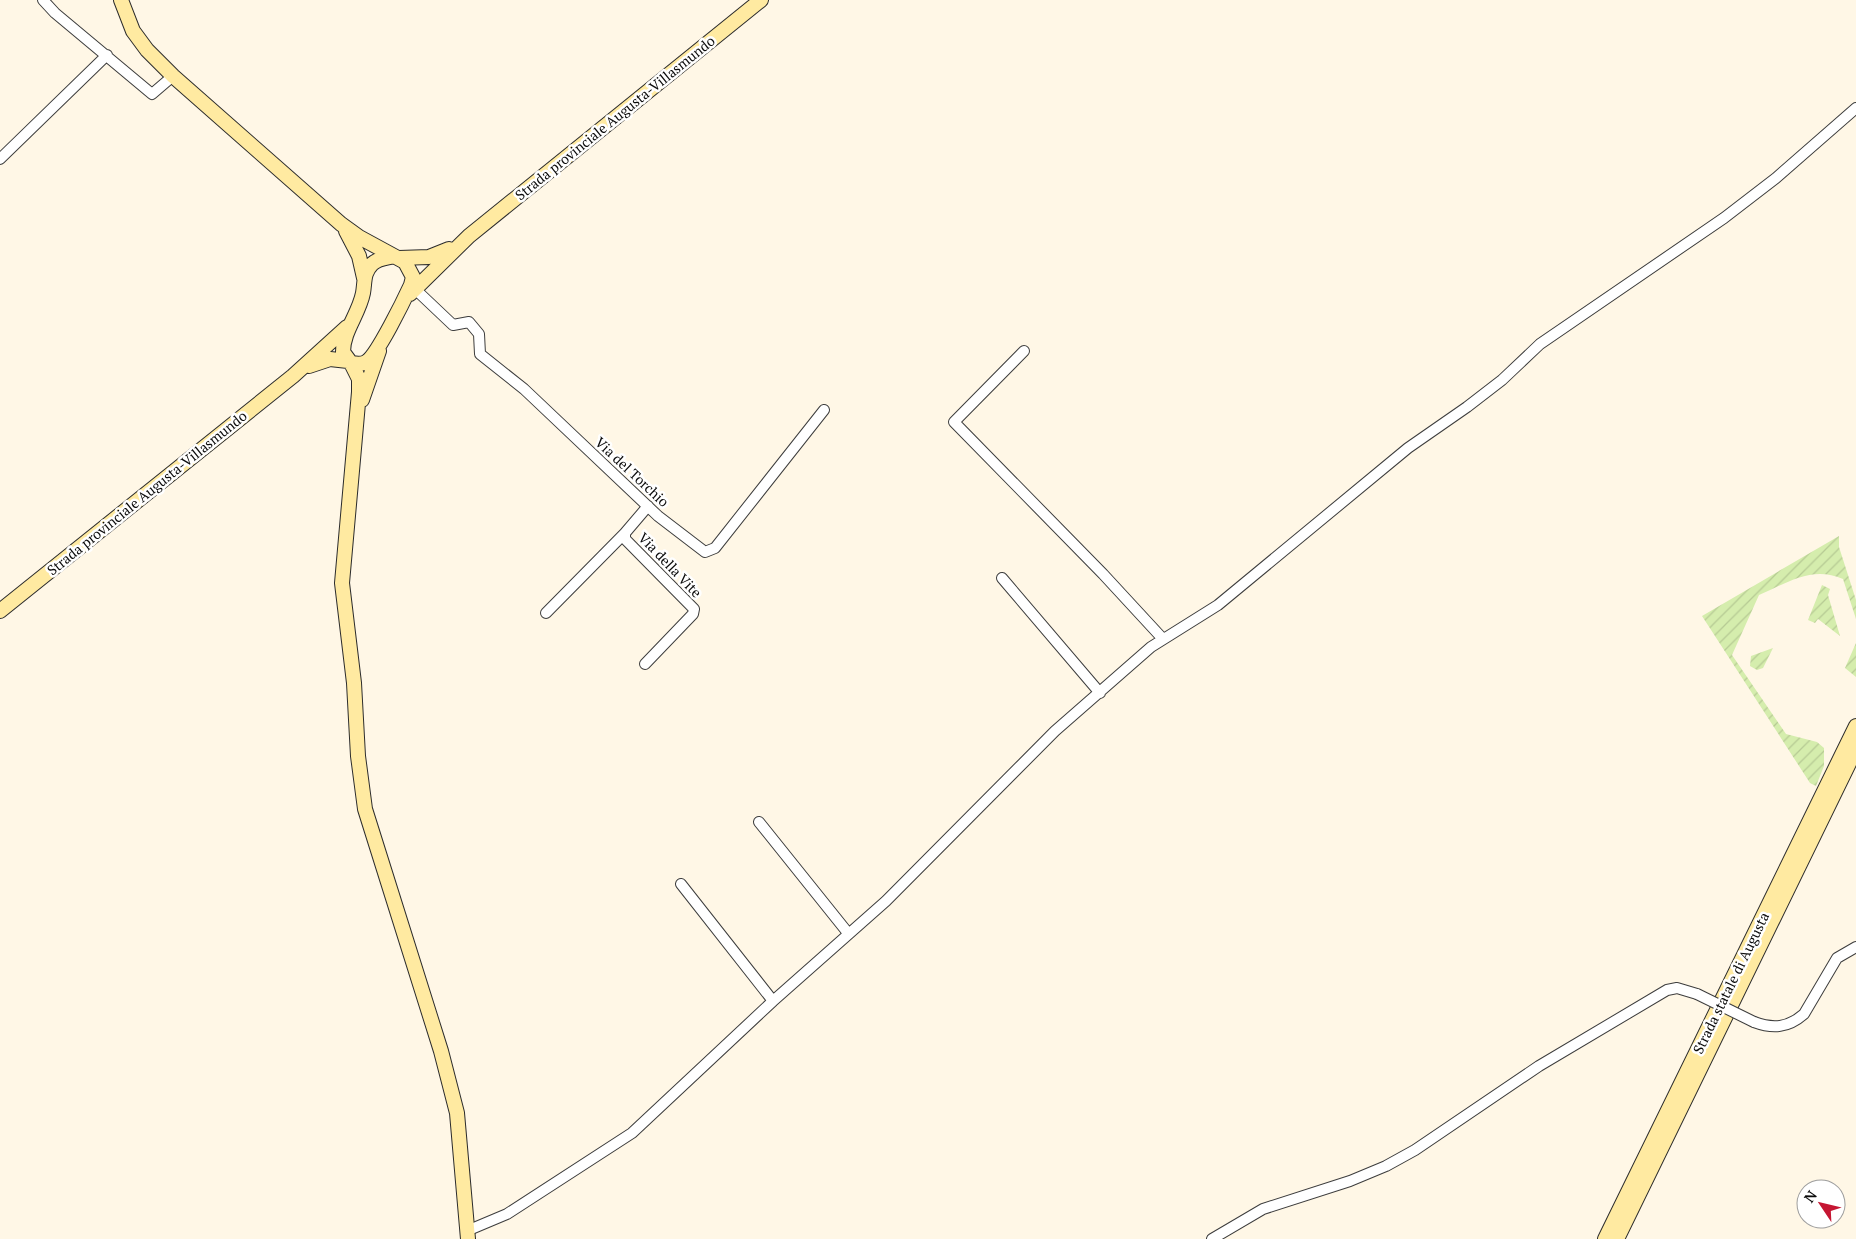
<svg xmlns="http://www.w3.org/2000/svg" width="1856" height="1239" font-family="'PT Serif',serif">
<defs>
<pattern id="garden-furrows" width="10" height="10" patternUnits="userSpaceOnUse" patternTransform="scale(1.25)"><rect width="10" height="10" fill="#d5edad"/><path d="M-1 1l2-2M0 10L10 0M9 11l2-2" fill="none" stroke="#b6ca94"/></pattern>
</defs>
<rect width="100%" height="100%" fill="#fff7e6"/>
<!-- garden -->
<path fill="url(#garden-furrows)" d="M 1839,536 L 1839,547 L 1856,600 L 1856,619 L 1843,579 C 1812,565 1787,583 1759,595 L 1732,655 L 1786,734 L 1817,742 L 1824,748 L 1824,766 L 1816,786 L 1810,783 L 1702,616 Z
M 1822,585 L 1830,589 L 1828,595 L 1840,636 L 1818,619 L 1815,623 L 1808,620 Z
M 1856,643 L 1856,677 L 1845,668 Z
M 1773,648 L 1763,668 L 1757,670 L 1750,666 L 1751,656 Z"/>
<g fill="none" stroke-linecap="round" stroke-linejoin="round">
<defs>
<path id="street" d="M 43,0 L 55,13 L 152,94 L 173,76
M 0,159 L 107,55
M 415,289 L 453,325 L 469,322 L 479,334 L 480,354 L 524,389 L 658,516 L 705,552 L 715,548 L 824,410
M 1024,351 L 954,422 L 1103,574 L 1163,639
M 1002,578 L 1100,693
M 546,613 L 625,533
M 645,664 L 693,614 L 694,609 L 625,539 L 625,533 L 648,506
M 759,822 L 848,933
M 681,884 L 773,1001
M 1754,1022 C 1773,1029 1788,1028 1804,1014 L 1837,958 L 1856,947
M 469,1230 L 507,1214 L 632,1133 L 773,1001 L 886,901 L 1055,731 L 1151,647 L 1218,605 L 1408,448 L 1467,407 L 1502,380 L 1540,344 L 1724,218 L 1776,178 L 1856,108
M 1212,1239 L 1263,1209 L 1350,1181 L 1386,1166 L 1415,1150 L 1539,1066 L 1667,990 L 1677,988 L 1697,994"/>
<path id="secondary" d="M 121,0 L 133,31 L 147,50 L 173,76 L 341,224 L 359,237 L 405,262 L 413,277 L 411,285 C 405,298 377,356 366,362 C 361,365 357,364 351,363 L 343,352 C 343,331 359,314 363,293 C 365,282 363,273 372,264 C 378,258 387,258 394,256
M 346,231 L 359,256 L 364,278
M 399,258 L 429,257 L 449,249
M 410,294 L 469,236 L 761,0
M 351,363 L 359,379 L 359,392 L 342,583 L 354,683 L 358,756 L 365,809 L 441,1051 L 457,1113 L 468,1239
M 309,366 L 330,359 L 348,361
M 362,400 L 379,351
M 0,611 L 293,376 L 347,327
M 1605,1239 L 1856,726
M 1617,1239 L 1856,749"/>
</defs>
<!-- street casing -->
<use href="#street" stroke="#3d3d3d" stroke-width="12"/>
<!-- secondary casing -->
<use href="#secondary" stroke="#2c2c2c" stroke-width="16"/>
<!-- street -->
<use href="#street" stroke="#fff" stroke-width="10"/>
<!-- secondary -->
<use href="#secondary" stroke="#ffeaa1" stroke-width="14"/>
<defs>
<path id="street-bridge" d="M 1697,994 L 1754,1022"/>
</defs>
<!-- street-bridge casing -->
<use href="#street-bridge" stroke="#3d3d3d" stroke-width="12" stroke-linecap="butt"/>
<!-- street-bridge -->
<use href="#street-bridge" stroke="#fff" stroke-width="10"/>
</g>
<g text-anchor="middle" stroke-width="5" stroke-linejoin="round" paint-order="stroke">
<!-- street labels -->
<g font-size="14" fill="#0a0a0a" stroke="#fff">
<text transform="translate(615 118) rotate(-39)" y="5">Strada provinciale Augusta-Villasmundo</text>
<text transform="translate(632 472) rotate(43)" y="5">Via del Torchio</text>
<text transform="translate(147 493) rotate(-39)" y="5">Strada provinciale Augusta-Villasmundo</text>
<text transform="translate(670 565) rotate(46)" y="5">Via della Vite</text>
<text transform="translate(1731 983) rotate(-64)" y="5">Strada statale di Augusta</text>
</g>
</g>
<!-- north arrow -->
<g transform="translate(1821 1204) rotate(305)"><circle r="24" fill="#ffffff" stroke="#9d9d9d"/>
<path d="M0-4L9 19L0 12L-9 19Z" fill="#c51632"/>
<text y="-8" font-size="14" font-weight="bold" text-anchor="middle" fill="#0a0a0a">N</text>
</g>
</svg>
